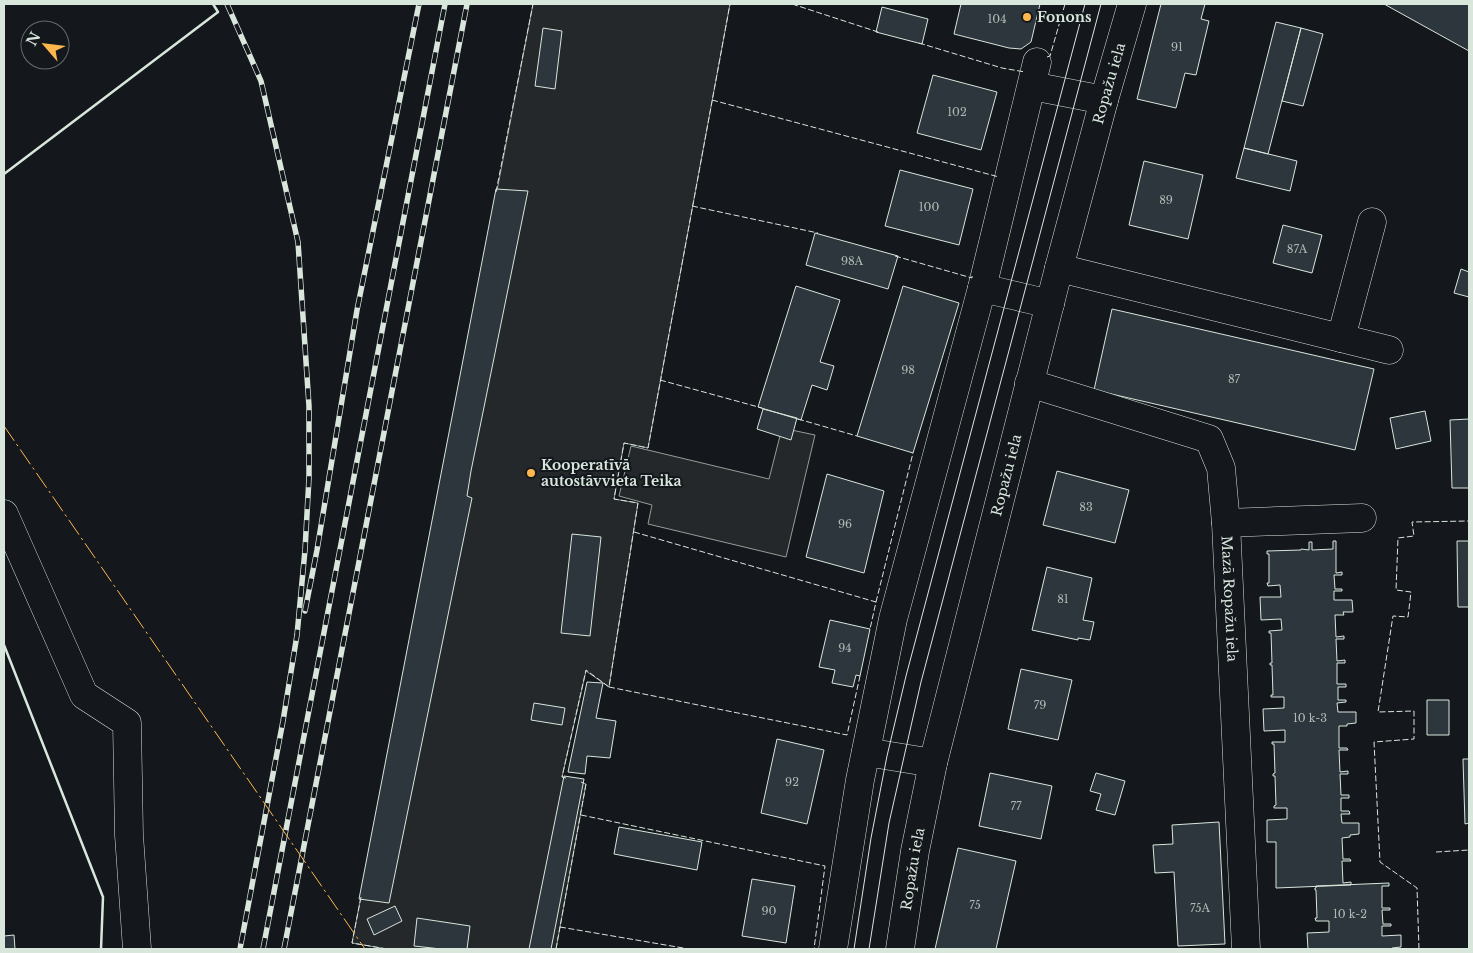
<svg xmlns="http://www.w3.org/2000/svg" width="1473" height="953" font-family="'Libre Baskerville',serif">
<rect width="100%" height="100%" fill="#14181c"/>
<!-- parking -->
<path fill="#24282b" stroke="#939e99" d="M 533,4 L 730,4 L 648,448 L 624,443 L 614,499 L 638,503 L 609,687 L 586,671 L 562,777 L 586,784 L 556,949 L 387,949 L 352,943 Z
M 782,428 L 815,435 L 786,557 L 648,524 L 652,505 L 619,496 L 631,446 L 769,479 Z"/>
<!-- building -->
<path fill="#2c363c" stroke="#d8e6dc" d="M 961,4 L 1040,4 L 1031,42 L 1021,49 L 1009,48 L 954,34 Z
M 1161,4 L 1205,4 L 1201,19 L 1209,21 L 1196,75 L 1185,73 L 1176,108 L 1137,99 Z
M 1384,4 L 1469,4 L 1469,51 Z
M 882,7 L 928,19 L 922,44 L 876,32 Z
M 1276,22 L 1301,28 L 1268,154 L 1244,148 Z
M 543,28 L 562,31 L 555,89 L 535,86 Z
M 1301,28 L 1323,34 L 1303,106 L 1282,101 Z
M 933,75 L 997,92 L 981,150 L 917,133 Z
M 1244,148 L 1297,161 L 1290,191 L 1236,178 Z
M 1144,161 L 1203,175 L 1188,239 L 1129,225 Z
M 900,170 L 973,189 L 959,245 L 885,226 Z
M 496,189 L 528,191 L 471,471 L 467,496 L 472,498 L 389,903 L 359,899 Z
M 1283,225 L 1322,235 L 1312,273 L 1273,263 Z
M 815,233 L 898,256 L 888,289 L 806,265 Z
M 1461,269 L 1469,272 L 1469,297 L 1454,293 Z
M 796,286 L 840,300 L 820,362 L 834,366 L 827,390 L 812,385 L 801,420 L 758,407 Z
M 903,286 L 959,303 L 913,453 L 857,436 Z
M 1112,309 L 1374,369 L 1355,450 L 1094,390 Z
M 763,409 L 797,418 L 791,440 L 757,429 Z
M 1425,411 L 1431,441 L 1396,449 L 1390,418 Z
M 1469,419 L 1469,488 L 1452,488 L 1450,420 Z
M 1057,471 L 1129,490 L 1115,543 L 1043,525 Z
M 827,474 L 884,491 L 864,573 L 806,557 Z
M 572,534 L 601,537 L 590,636 L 561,633 Z
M 1333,541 L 1336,541 L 1336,573 L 1342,572 L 1342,575 L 1334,575 L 1335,589 L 1342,589 L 1342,591 L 1334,591 L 1334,600 L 1352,600 L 1353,612 L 1343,612 L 1344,615 L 1335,615 L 1336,637 L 1344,636 L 1344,639 L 1336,639 L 1337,661 L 1345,660 L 1345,663 L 1337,663 L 1337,684 L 1346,684 L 1346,687 L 1338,687 L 1338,700 L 1346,700 L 1346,702 L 1337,703 L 1338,712 L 1356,712 L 1356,723 L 1347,724 L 1347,726 L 1339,726 L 1339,748 L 1347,748 L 1348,750 L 1339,750 L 1340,772 L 1348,771 L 1348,774 L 1340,774 L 1341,795 L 1349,795 L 1349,798 L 1341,798 L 1341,811 L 1349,811 L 1350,814 L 1341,814 L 1342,823 L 1359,823 L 1359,834 L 1350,835 L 1350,837 L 1342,838 L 1343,859 L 1350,859 L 1351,861 L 1342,861 L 1343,883 L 1351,882 L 1351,885 L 1276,888 L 1276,842 L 1267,842 L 1267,820 L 1287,819 L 1287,808 L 1274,808 L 1274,806 L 1276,805 L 1275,776 L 1273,776 L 1273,774 L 1275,773 L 1274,744 L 1272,744 L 1272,742 L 1285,742 L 1285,730 L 1264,731 L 1263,709 L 1284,708 L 1284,697 L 1271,697 L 1271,695 L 1273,695 L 1272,665 L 1270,665 L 1270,663 L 1272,663 L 1271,633 L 1269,633 L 1269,631 L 1282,630 L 1281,619 L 1261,620 L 1260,597 L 1281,597 L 1280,585 L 1268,586 L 1267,583 L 1269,583 L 1269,554 L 1267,554 L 1267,551 L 1301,550 L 1301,549 L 1309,550 L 1309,542 L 1312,542 L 1312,550 L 1333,549 Z
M 1457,541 L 1469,541 L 1469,607 L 1458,607 Z
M 1047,567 L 1092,578 L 1083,620 L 1094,622 L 1090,640 L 1078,638 L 1078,640 L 1032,630 Z
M 830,620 L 870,629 L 860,676 L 856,675 L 853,687 L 832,683 L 835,670 L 819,667 Z
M 1021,669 L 1072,680 L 1058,740 L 1008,729 Z
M 587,682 L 603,683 L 596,718 L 616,721 L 610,758 L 587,756 L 585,774 L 568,772 Z
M 1427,700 L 1449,700 L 1449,735 L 1427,735 Z
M 534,703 L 565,708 L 562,725 L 531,720 Z
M 777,739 L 824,750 L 807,824 L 761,813 Z
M 1463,759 L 1469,759 L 1469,823 L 1465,824 Z
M 990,773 L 1052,786 L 1041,839 L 979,826 Z
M 1096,773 L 1125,781 L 1115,815 L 1096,810 L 1101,794 L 1090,791 Z
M 564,776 L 584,779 L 551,949 L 529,949 Z
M 1219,822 L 1225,944 L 1178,946 L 1174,872 L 1155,873 L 1153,845 L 1173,844 L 1172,825 Z
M 619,827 L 702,842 L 697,870 L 614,854 Z
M 958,848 L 1016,861 L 996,949 L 935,949 Z
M 752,879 L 795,886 L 786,943 L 742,936 Z
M 1389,883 L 1389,886 L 1382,886 L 1382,908 L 1390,908 L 1390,910 L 1382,910 L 1383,924 L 1391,924 L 1391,926 L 1382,926 L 1382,936 L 1401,935 L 1401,947 L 1392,948 L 1392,949 L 1308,949 L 1307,933 L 1329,932 L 1329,921 L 1316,921 L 1315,918 L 1317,918 L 1316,890 L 1315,890 L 1315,888 L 1316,888 L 1316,886 Z
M 395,906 L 402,921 L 374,935 L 367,919 Z
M 417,918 L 470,926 L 467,949 L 441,949 L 414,946 Z
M 14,935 L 15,949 L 4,949 L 4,936 Z"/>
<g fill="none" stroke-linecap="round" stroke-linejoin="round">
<defs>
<g id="minor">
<path d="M 1032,86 L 1104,100"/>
<path d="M 1059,268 L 1389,350"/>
<path d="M 982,288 L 1050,304"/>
<path d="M 1341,338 L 1372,222"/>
<path id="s1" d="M 1029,383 L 1209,439 L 1221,468 L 1226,523 L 1246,949"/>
<path d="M 4,514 L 84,695 L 127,723 L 129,835 L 137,949"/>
<path d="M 1226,523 L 1362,518"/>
<path d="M 866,752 L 933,763"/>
<path d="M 833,949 L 860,780 L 893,619 L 982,288 L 1037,62"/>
<path id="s2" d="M 900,949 L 915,851 L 933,763 L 1059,268 L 1104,100 L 1132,4"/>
</g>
</defs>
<!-- minor casing -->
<use href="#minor" stroke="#d8e6dc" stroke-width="29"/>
<!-- minor -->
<use href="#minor" stroke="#14181c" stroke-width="28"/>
<!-- tram -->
<path stroke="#d8e6dc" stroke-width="1" d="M 854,949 L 871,838 L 887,756 L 906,676 L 1085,4
M 869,949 L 889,823 L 921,682 L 1101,4"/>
<defs>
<path id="rail" d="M 227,4 L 261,81 L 298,242 L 309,406 L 309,478 L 305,550 L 297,635 L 283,721 L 240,949
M 305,611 L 317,550 L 357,310 L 419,4
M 263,949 L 445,4
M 284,949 L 467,4"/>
</defs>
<!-- rail casing -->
<use href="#rail" stroke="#d8e6dc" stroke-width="5.5"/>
<!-- rail -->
<use href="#rail" stroke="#14181c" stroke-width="4" stroke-dasharray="11" stroke-linecap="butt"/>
<!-- fence -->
<path stroke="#d8e6dc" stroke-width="1" stroke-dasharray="6 2.5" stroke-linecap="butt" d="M 792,4 L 878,32
M 919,43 L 1002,68 L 1025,72
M 1047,57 L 1050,56 L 1065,4
M 712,100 L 999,177
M 496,192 L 533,4
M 692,206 L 818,233
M 895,256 L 972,278 L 972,276
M 660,380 L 762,408
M 798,419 L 857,436
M 634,532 L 876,602 L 870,629
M 876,602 L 913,453
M 609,687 L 847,735 L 860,676
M 566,778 L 562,777 L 586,670 L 609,687 L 638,503 L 614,499 L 624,443 L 648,448 L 730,4
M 581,815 L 825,866 L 814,949
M 1436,852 L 1469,850
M 361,897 L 352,943 L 387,949
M 560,927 L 689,949
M 556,949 L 586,784 L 581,782
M 1419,949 L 1417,888 L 1380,862 L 1374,742 L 1414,739 L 1414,711 L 1378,712 L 1393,616 L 1408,617 L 1411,592 L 1396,590 L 1398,538 L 1414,536 L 1412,522 L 1469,521"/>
<!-- wall -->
<path stroke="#d8e6dc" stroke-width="2.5" d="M 4,174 L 218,12 L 213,4
M 4,645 L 103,897 L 101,949"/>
<!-- power -->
<path stroke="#ffb74d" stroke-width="1" stroke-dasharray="18 4 2.5 4" stroke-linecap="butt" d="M 4,426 L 365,949"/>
</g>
<!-- markers -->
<g fill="#ffb74d" stroke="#14181c" stroke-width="2">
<circle cx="1027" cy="17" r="5"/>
<circle cx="531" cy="473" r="5"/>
</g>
<g text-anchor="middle" stroke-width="4" stroke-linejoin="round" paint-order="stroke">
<!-- number labels -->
<g font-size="11" fill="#adbab4">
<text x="997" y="23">104</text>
<text x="1177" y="51">91</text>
<text x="957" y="116">102</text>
<text x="1166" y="204">89</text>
<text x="929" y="211">100</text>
<text x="1297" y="253">87A</text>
<text x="852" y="265">98A</text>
<text x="908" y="374">98</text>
<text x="1234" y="383">87</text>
<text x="1086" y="511">83</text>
<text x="845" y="528">96</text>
<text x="1063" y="603">81</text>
<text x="845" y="652">94</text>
<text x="1040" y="709">79</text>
<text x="1310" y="722">10 k-3</text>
<text x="792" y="786">92</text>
<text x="1016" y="810">77</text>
<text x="975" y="909">75</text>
<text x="1200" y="912">75A</text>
<text x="769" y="915">90</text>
<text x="1350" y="918">10 k-2</text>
</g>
<!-- poi labels -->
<g font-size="14" font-weight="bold" fill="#d8e6dc" stroke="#14181c" text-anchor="start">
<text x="1037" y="22">Fonons</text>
<text x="541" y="470">Kooperatīvā<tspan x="541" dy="16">autostāvvieta Teika</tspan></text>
</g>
<!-- street labels -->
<g font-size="14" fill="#d8e6dc" stroke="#14181c">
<text dy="5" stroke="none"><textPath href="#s2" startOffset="891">Ropažu iela</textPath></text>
<text dy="5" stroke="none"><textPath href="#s2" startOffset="486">Ropažu iela</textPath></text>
<text dy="5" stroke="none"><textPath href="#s1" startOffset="351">Mazā Ropažu iela</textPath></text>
<text dy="5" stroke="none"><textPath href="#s2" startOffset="81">Ropažu iela</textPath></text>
</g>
</g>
<!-- border -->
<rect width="1473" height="953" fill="none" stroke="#d8e6dc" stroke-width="10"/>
<!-- north arrow -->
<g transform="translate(45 45) rotate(298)"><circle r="24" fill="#14181c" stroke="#626a69"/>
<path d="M0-4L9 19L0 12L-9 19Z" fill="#ffb74d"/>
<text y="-8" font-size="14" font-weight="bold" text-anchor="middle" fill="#d8e6dc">N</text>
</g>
</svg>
